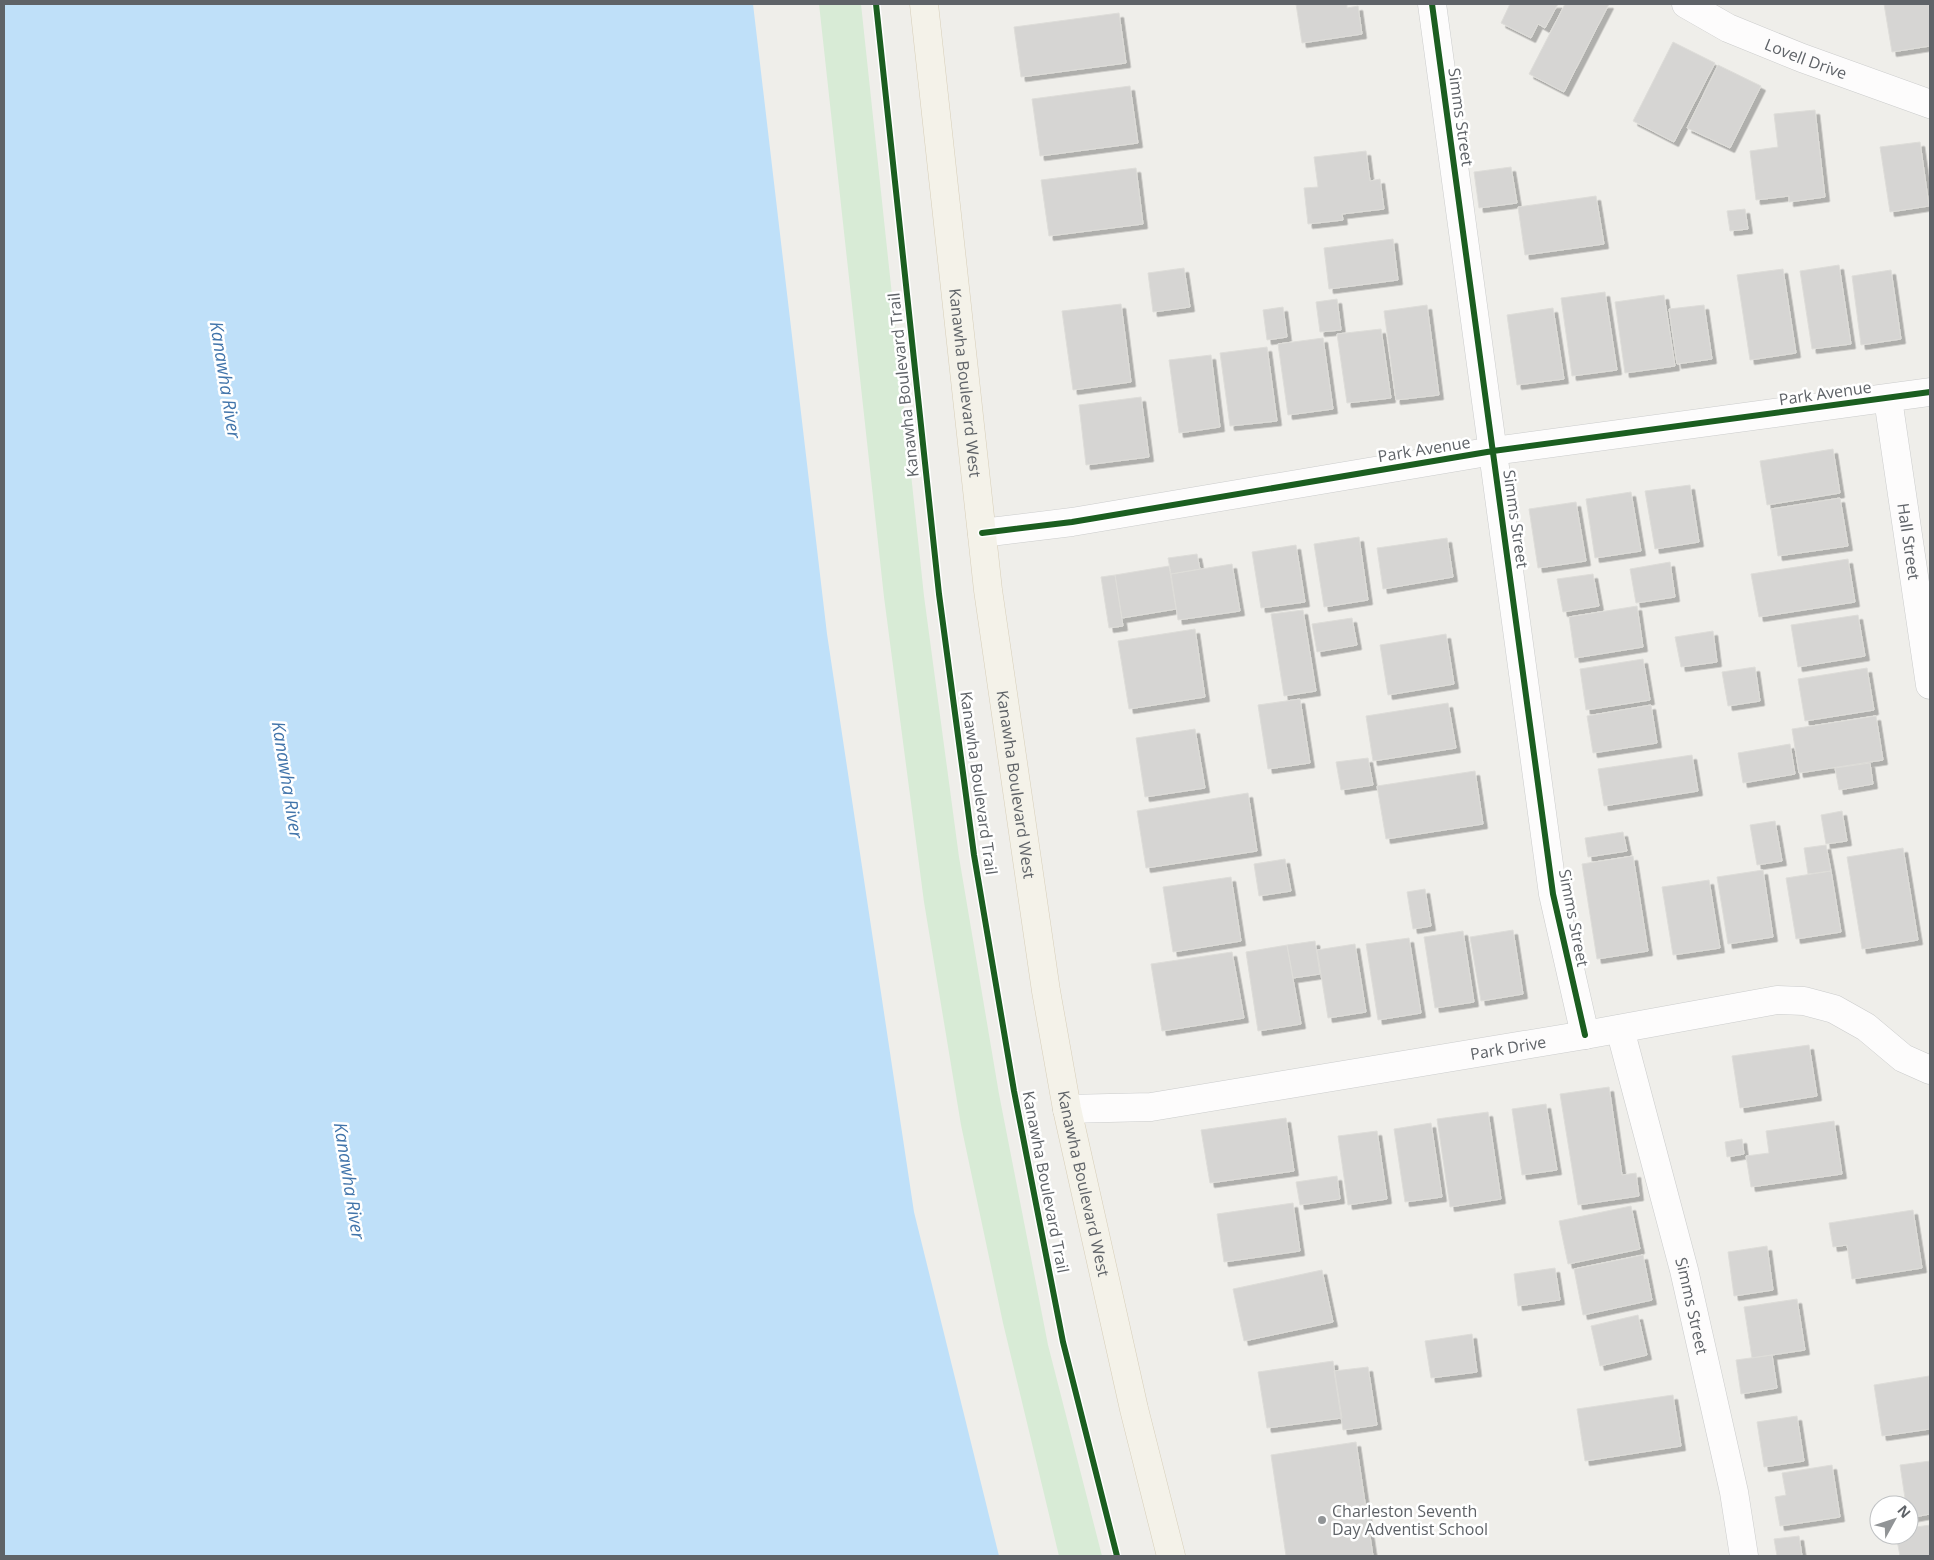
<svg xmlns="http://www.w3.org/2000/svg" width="1934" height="1560" font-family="'Open Sans',sans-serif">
<defs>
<filter id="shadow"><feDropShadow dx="4.5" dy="4.5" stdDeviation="0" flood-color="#0004"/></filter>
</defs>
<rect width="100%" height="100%" fill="#efeeea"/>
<!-- green -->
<path fill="#d8ebd6" d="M 819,4 L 861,4 L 924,596 L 959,857 L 999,1094 L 1048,1345 L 1102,1556 L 1059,1556 L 1003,1323 L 961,1125 L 924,902 L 884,597 Z"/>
<!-- water -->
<path fill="#bfe0f9" d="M 4,4 L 753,4 L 827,634 L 914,1212 L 999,1556 L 4,1556 Z"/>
<!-- building -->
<path fill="#d6d5d3" stroke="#deddd9" filter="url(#shadow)" d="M 1296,4 L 1347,4 L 1347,8 L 1358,6 L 1362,34 L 1302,43 Z
M 1510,4 L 1558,4 L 1545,28 L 1538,24 L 1531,38 L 1501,23 Z
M 1565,4 L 1609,4 L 1564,92 L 1529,74 Z
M 1884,4 L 1929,4 L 1930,46 L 1892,52 Z
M 1119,13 L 1126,63 L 1021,77 L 1014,27 Z
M 1673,42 L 1715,63 L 1674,142 L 1633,121 Z
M 1718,65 L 1761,86 L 1730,148 L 1687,128 Z
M 1130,86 L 1138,143 L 1040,156 L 1032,99 Z
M 1815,110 L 1825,197 L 1789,202 L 1789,196 L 1756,200 L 1750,151 L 1778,147 L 1774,114 Z
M 1920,142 L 1929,206 L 1890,212 L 1880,147 Z
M 1366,151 L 1370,181 L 1380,179 L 1384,209 L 1342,214 L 1343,220 L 1308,224 L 1304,188 L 1318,187 L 1314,157 Z
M 1511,167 L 1517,203 L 1479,208 L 1474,172 Z
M 1136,168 L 1143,224 L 1049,236 L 1041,180 Z
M 1596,196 L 1604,244 L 1525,255 L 1518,207 Z
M 1745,209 L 1748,229 L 1730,231 L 1727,211 Z
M 1393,239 L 1398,280 L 1329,289 L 1324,248 Z
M 1839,265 L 1851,344 L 1812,349 L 1800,271 Z
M 1184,268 L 1190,307 L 1153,312 L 1148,273 Z
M 1783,269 L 1796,353 L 1750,360 L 1737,275 Z
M 1891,270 L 1901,339 L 1861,345 L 1852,276 Z
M 1605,292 L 1617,370 L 1572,376 L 1561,298 Z
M 1664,295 L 1675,366 L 1625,373 L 1615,302 Z
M 1337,299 L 1341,330 L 1320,332 L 1316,302 Z
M 1121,304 L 1131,382 L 1073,390 L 1062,311 Z
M 1427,305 L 1439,395 L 1396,400 L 1384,311 Z
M 1704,305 L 1712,359 L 1677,364 L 1669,309 Z
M 1283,307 L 1287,337 L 1267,340 L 1263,310 Z
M 1553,308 L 1564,379 L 1517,385 L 1507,315 Z
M 1381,329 L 1391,398 L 1347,403 L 1337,334 Z
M 1323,338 L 1333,409 L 1288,415 L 1278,344 Z
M 1267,347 L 1277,421 L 1230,426 L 1220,353 Z
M 1211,355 L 1220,427 L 1179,433 L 1169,360 Z
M 1141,397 L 1149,457 L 1086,465 L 1079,405 Z
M 1833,449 L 1840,493 L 1767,505 L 1760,461 Z
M 1690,485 L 1699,542 L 1655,549 L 1645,491 Z
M 1631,492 L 1641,551 L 1595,558 L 1586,499 Z
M 1840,498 L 1848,546 L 1778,556 L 1771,509 Z
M 1576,502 L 1586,561 L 1538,568 L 1529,509 Z
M 1359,537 L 1368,600 L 1324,607 L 1314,544 Z
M 1447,538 L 1453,577 L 1383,589 L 1377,548 Z
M 1296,545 L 1305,602 L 1261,608 L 1252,552 Z
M 1197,554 L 1200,569 L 1171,574 L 1168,558 Z
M 1848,559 L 1855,602 L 1759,617 L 1751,574 Z
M 1670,562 L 1675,597 L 1636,603 L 1630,569 Z
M 1232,564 L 1240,611 L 1178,620 L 1171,574 Z
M 1169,566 L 1176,609 L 1122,618 L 1115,575 Z
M 1593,574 L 1599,606 L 1563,612 L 1557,579 Z
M 1115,575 L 1123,626 L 1109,628 L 1101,577 Z
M 1637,606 L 1643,647 L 1575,658 L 1569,617 Z
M 1303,610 L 1316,691 L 1284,696 L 1271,614 Z
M 1858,615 L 1865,656 L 1798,667 L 1791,625 Z
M 1352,618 L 1357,645 L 1317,652 L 1312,624 Z
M 1195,629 L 1205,697 L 1129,709 L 1118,641 Z
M 1713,631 L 1717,662 L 1681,667 L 1675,637 Z
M 1446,634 L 1454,684 L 1388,695 L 1380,645 Z
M 1643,659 L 1650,700 L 1586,710 L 1580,669 Z
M 1755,667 L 1760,701 L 1728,706 L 1722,672 Z
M 1867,668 L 1874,710 L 1805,721 L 1798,679 Z
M 1300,699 L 1310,763 L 1268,769 L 1258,705 Z
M 1448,703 L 1456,748 L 1373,761 L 1366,716 Z
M 1651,705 L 1657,743 L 1593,753 L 1587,716 Z
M 1876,716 L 1883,760 L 1799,773 L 1792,729 Z
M 1195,729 L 1205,788 L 1145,797 L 1136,738 Z
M 1790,744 L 1795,774 L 1743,783 L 1738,753 Z
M 1692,755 L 1698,791 L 1604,806 L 1598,769 Z
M 1368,758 L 1373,785 L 1341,790 L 1336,762 Z
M 1870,763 L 1873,784 L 1839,790 L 1835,768 Z
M 1475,771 L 1483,824 L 1386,839 L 1377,786 Z
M 1248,793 L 1257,851 L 1146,868 L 1137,811 Z
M 1842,811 L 1847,841 L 1826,844 L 1821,815 Z
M 1775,821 L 1782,861 L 1757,865 L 1750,825 Z
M 1623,832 L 1627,851 L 1588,857 L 1585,838 Z
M 1826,845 L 1831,871 L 1808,874 L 1804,848 Z
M 1903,848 L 1918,940 L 1862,949 L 1847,857 Z
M 1633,856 L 1648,951 L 1597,959 L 1582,864 Z
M 1285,859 L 1291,891 L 1259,896 L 1254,864 Z
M 1763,870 L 1773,937 L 1728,944 L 1717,877 Z
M 1831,871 L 1841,932 L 1796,939 L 1786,878 Z
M 1231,877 L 1241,941 L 1173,952 L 1163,887 Z
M 1709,880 L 1720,948 L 1673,955 L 1662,887 Z
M 1425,889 L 1431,926 L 1413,929 L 1407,892 Z
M 1513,930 L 1523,994 L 1481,1001 L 1470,937 Z
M 1463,931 L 1474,1002 L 1435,1008 L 1424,937 Z
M 1409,938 L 1421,1013 L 1378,1020 L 1366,944 Z
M 1315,941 L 1320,974 L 1293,978 L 1287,945 Z
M 1355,944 L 1366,1012 L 1328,1018 L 1317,950 Z
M 1287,945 L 1301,1024 L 1258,1031 L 1246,952 Z
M 1232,952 L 1244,1018 L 1162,1031 L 1151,964 Z
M 1809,1045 L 1817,1096 L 1740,1108 L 1732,1056 Z
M 1609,1087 L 1622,1175 L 1636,1173 L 1639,1196 L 1578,1205 L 1560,1094 Z
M 1546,1104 L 1557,1170 L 1522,1175 L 1512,1109 Z
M 1488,1112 L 1501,1199 L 1450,1207 L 1437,1119 Z
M 1286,1118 L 1294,1171 L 1210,1183 L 1201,1130 Z
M 1834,1121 L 1842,1174 L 1751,1187 L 1746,1156 L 1769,1153 L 1766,1131 Z
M 1431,1123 L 1442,1197 L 1405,1202 L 1394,1129 Z
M 1377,1131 L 1387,1199 L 1348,1205 L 1338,1136 Z
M 1742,1139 L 1744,1154 L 1727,1157 L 1725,1142 Z
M 1337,1176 L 1340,1199 L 1300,1205 L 1296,1182 Z
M 1293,1203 L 1300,1251 L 1224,1262 L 1217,1214 Z
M 1631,1206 L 1640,1249 L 1568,1264 L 1559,1221 Z
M 1913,1210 L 1922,1268 L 1852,1279 L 1847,1245 L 1833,1247 L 1829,1223 Z
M 1767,1246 L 1773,1290 L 1734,1296 L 1728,1252 Z
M 1643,1255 L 1652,1300 L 1583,1315 L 1574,1269 Z
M 1555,1268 L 1560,1300 L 1518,1306 L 1514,1274 Z
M 1322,1270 L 1333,1322 L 1244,1341 L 1233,1289 Z
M 1797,1299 L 1805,1350 L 1752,1358 L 1744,1307 Z
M 1638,1315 L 1647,1355 L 1600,1366 L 1591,1326 Z
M 1472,1334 L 1477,1372 L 1431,1378 L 1425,1341 Z
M 1772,1355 L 1777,1388 L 1741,1394 L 1736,1360 Z
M 1333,1361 L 1342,1418 L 1267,1428 L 1258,1372 Z
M 1368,1367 L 1377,1425 L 1343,1430 L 1334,1371 Z
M 1929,1376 L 1930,1429 L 1882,1436 L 1874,1385 Z
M 1673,1395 L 1681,1446 L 1585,1461 L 1577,1409 Z
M 1797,1416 L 1804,1461 L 1764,1467 L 1757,1422 Z
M 1356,1442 L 1373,1556 L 1286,1556 L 1271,1455 Z
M 1930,1461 L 1930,1514 L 1909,1518 L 1909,1505 L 1906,1505 L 1900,1465 Z
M 1832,1465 L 1840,1517 L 1780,1526 L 1775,1497 L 1786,1495 L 1782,1473 Z
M 1930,1525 L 1930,1556 L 1900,1556 L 1896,1535 L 1909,1535 L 1909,1528 Z
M 1799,1536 L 1802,1556 L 1777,1556 L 1774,1539 Z"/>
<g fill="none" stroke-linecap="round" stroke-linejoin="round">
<defs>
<g id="minor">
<path d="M 1432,4 L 1553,894 L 1585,1035"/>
<path id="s1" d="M 1686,4 L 1728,28 L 1802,58 L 1930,104"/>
<path id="s2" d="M 1888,399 L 1930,685"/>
<path d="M 982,533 L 1072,522 L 1493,451 L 1930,392"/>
<path id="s3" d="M 1620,1029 L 1684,1270 L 1734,1492 L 1744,1556"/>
<path id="s4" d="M 1067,1109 L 1151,1107 L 1585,1035 L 1777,1000 L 1804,1001 L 1834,1009 L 1866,1027 L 1903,1058 L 1930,1070"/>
</g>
<g id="major">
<path id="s5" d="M 924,4 L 988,590 L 1046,991 L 1067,1109 L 1134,1409 L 1171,1556"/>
</g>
</defs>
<!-- minor casing -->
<use href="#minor" stroke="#cbcccc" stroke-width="29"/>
<!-- major casing -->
<use href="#major" stroke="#d7ceb8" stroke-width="29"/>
<!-- minor -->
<use href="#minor" stroke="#fdfcfc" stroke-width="28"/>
<!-- major -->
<use href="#major" stroke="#f4f2e9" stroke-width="28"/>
<defs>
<path id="cycleway" d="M 876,4 L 939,594 L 974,855 L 1014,1091 L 1063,1342 L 1117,1556
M 1432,4 L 1553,894 L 1585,1035
M 982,533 L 1072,522 L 1493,451 L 1930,392"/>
</defs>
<!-- cycleway casing -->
<use href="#cycleway" stroke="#fff" stroke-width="9"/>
<!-- cycleway -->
<use href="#cycleway" stroke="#1b5e20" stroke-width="6"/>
</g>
<!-- markers -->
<circle fill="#919496" stroke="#fff" stroke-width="2" cx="1322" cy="1520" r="5"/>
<g text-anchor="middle" stroke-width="5" stroke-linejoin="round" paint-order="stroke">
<!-- street labels -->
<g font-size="16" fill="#5f6368" stroke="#fff">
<text dy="6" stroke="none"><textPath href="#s1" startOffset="132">Lovell Drive</textPath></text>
<text transform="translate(1461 117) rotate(82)" y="6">Simms Street</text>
<text dy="6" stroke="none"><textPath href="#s5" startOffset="381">Kanawha Boulevard West</textPath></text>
<text transform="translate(903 385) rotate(-96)" y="6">Kanawha Boulevard Trail</text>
<text transform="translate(1825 393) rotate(-8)" y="6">Park Avenue</text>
<text transform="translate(1424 449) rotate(-9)" y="6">Park Avenue</text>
<text transform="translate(1516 519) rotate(82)" y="6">Simms Street</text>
<text dy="6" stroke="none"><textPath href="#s2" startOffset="144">Hall Street</textPath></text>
<text transform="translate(979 783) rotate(82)" y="6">Kanawha Boulevard Trail</text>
<text dy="6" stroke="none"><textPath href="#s5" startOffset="786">Kanawha Boulevard West</textPath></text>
<text transform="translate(1574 918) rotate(79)" y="6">Simms Street</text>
<text dy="6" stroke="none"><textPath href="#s4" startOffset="446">Park Drive</textPath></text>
<text transform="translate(1046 1182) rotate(79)" y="6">Kanawha Boulevard Trail</text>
<text dy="6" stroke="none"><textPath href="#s5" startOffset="1191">Kanawha Boulevard West</textPath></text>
<text dy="6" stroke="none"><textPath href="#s3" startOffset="286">Simms Street</textPath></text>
</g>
<!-- poi labels -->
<g font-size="16" fill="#5f6368" stroke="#fff" text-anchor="start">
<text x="1332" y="1517">Charleston Seventh<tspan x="1332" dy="18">Day Adventist School</tspan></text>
</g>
<!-- water labels -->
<g font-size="18" font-style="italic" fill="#4174aa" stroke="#fff">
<text transform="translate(225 380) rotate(81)" y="6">Kanawha River</text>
<text transform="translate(287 780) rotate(81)" y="6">Kanawha River</text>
<text transform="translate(349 1181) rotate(81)" y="6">Kanawha River</text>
</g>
</g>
<!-- border -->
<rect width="1934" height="1560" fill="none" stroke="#5f6368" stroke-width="10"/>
<!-- north arrow -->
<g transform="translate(1894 1520) rotate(50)"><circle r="24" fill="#ffffff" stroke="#bfc1c3"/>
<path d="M0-4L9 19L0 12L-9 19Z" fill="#919496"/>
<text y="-8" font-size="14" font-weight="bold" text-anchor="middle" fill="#5f6368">N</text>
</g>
</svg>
